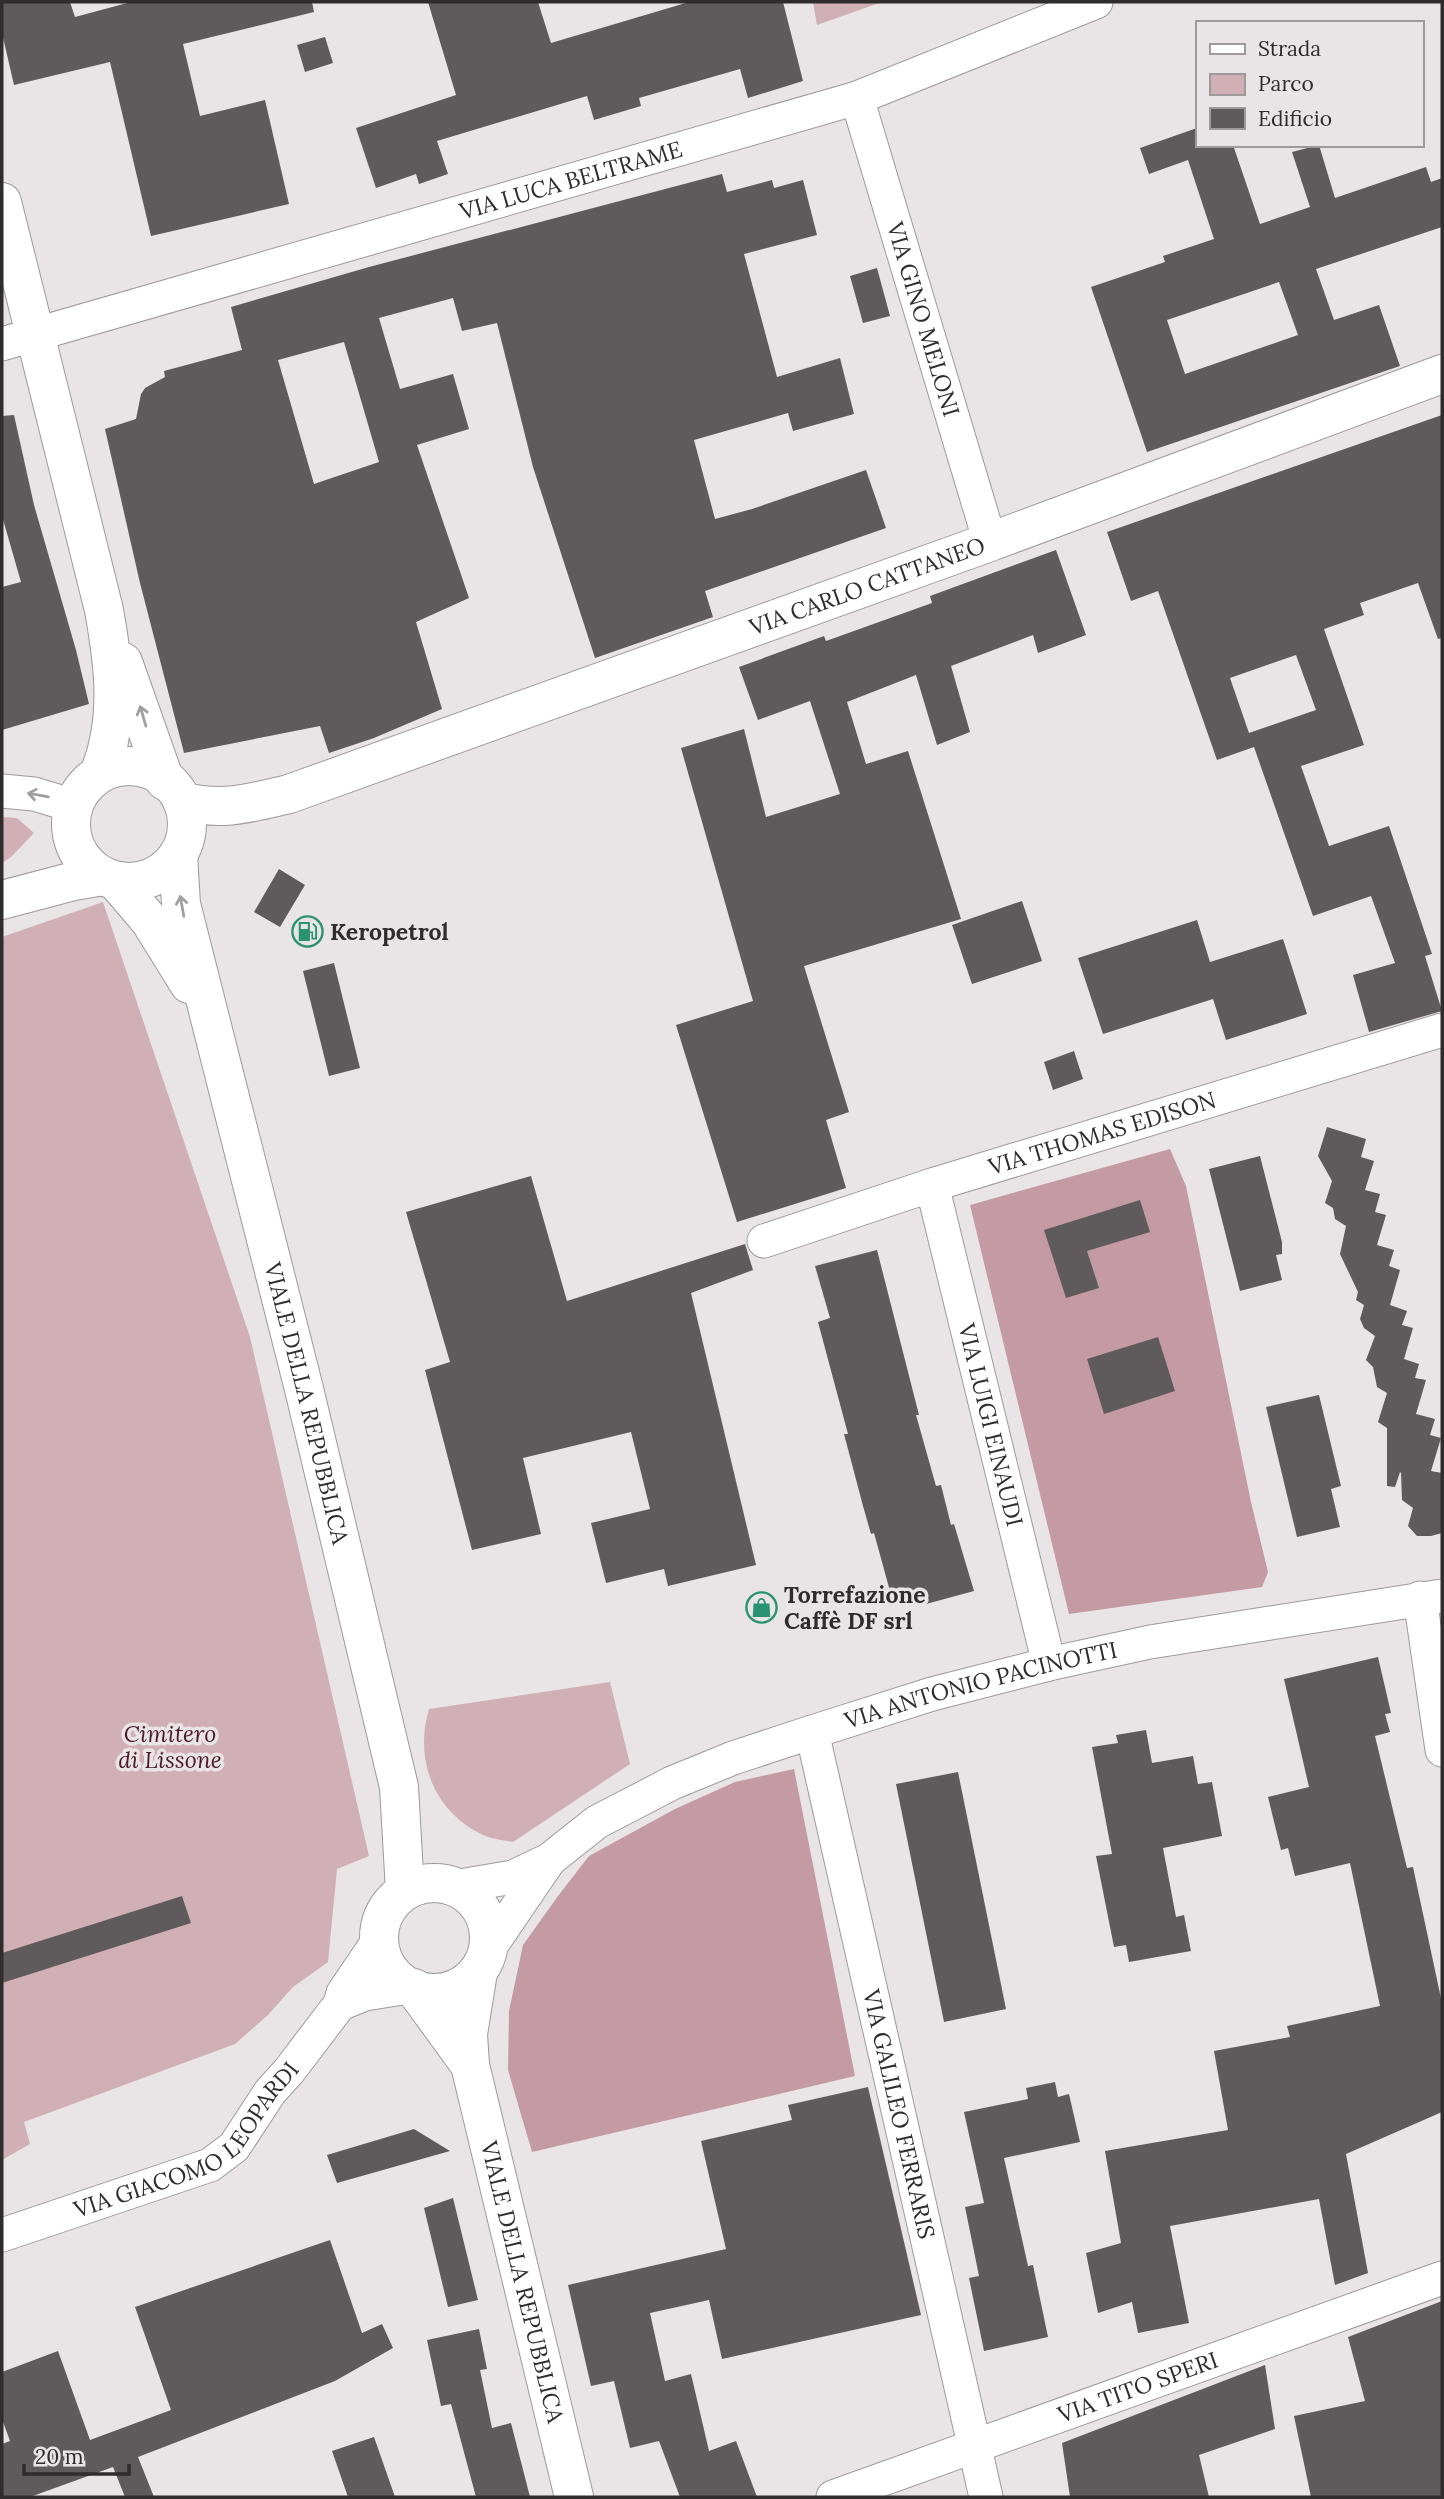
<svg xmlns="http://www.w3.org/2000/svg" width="1444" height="2499" font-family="Lora,serif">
<rect width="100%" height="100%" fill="#e9e4e5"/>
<!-- green -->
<path fill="#d1afb6" d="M 813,2 L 882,2 L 817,25 Z
M 2,817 L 17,818 L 34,833 L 11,857 L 2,863 Z
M 103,902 L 250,1337 L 369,1856 L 337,1869 L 328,1962 L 293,1987 L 268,2015 L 235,2044 L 24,2122 L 30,2144 L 2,2160 L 2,937 Z
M 610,1682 L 630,1764 L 513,1842 C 503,1840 490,1839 481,1834 C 433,1810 414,1759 429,1709 Z"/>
<!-- forest -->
<path fill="#c49aa4" d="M 1170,1149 L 1186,1186 L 1251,1502 L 1268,1572 L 1262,1587 L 1069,1614 L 970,1205 Z
M 794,1769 L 855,2076 L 532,2152 L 508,2070 L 509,2011 L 523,1945 L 558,1896 L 589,1856 L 675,1809 L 735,1782 Z"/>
<!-- building -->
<path fill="#5f5b5c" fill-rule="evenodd" d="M 2,2 L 70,2 L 75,17 L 131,2 L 312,2 L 314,12 L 183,44 L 200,116 L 265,100 L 289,204 L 151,236 L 110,62 L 14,85 L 2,33 Z
M 428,2 L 538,2 L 551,43 L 689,2 L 783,2 L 803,81 L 748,98 L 740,69 L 639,98 L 641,106 L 594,120 L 587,96 L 437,141 L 448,174 L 419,184 L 416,174 L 376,188 L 356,128 L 456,95 Z
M 325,37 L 333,63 L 305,72 L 297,45 Z
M 1197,128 L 1197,145 L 1233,145 L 1260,224 L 1310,207 L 1292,152 L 1319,145 L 1335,198 L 1426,167 L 1431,182 L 1442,178 L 1442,227 L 1316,269 L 1334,320 L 1379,305 L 1400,366 L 1147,452 L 1091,287 L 1165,262 L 1163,256 L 1214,239 L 1188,160 L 1149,174 L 1140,148 ZM 1279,282 L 1298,335 L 1185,374 L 1167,320 Z
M 722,174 L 727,192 L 772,180 L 774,188 L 803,180 L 817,235 L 744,254 L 777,377 L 840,358 L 854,414 L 793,431 L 788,413 L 694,440 L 715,519 L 752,509 L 866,470 L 886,528 L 705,591 L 713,617 L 595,658 L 533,467 L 497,323 L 462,331 L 453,298 L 379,318 L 400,389 L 453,374 L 469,429 L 417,445 L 469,598 L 416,622 L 442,709 L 374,738 L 329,753 L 320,726 L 184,753 L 140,583 L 105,429 L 136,419 L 141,394 L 145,388 L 165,377 L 164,371 L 242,350 L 231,307 L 369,267 ZM 344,342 L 379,462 L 314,484 L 278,360 Z
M 877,268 L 890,316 L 863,323 L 850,276 Z
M 14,415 L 34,505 L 76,650 L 89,704 L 2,730 L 2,587 L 21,582 L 2,516 L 2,416 Z
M 1442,415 L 1442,638 L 1438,639 L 1418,583 L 1360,603 L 1364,615 L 1324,629 L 1364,745 L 1301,766 L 1329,846 L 1389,826 L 1432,954 L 1425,956 L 1442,1011 L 1369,1032 L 1353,975 L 1395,963 L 1371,896 L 1313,916 L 1254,747 L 1217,760 L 1158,591 L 1131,601 L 1107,532 ZM 1296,655 L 1316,710 L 1249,733 L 1230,678 Z
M 1056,550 L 1086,635 L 1038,653 L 1033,635 L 951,666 L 970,732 L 937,745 L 916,675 L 847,702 L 866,764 L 908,751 L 961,919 L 804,966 L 849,1112 L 826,1120 L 846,1188 L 737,1222 L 676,1025 L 753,1001 L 681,748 L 744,729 L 766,817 L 840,794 L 810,701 L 758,720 L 739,667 L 824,636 L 826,641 L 932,603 L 930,596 Z
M 279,869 L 305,885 L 280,927 L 254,912 Z
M 1022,901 L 1042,961 L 972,984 L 952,925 Z
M 1197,920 L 1210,962 L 1283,939 L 1307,1014 L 1226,1040 L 1213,999 L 1103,1034 L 1078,958 Z
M 334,963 L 360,1068 L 329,1076 L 303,971 Z
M 1074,1051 L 1083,1079 L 1053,1090 L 1044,1062 Z
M 1327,1127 L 1366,1139 L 1361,1157 L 1374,1161 L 1365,1190 L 1380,1194 L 1375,1212 L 1386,1215 L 1377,1245 L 1394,1250 L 1389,1266 L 1400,1270 L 1390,1305 L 1407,1311 L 1402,1325 L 1413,1328 L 1404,1359 L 1419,1364 L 1415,1378 L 1426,1380 L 1416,1414 L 1435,1419 L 1430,1435 L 1441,1438 L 1431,1471 L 1442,1473 L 1442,1533 L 1431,1536 L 1417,1536 L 1408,1526 L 1413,1508 L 1402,1500 L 1401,1473 L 1400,1472 L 1395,1487 L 1387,1486 L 1387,1428 L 1378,1422 L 1387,1393 L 1377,1387 L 1373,1367 L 1366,1360 L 1375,1336 L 1364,1328 L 1360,1319 L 1364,1305 L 1356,1300 L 1358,1292 L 1340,1254 L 1346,1226 L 1335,1219 L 1333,1208 L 1325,1203 L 1332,1181 L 1318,1156 Z
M 1260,1156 L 1282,1242 L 1282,1254 L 1276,1255 L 1282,1280 L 1240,1291 L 1209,1169 Z
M 531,1176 L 567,1301 L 745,1244 L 753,1270 L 691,1293 L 756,1565 L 668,1586 L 664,1569 L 606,1583 L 591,1523 L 650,1509 L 631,1432 L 523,1458 L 541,1534 L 472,1550 L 425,1370 L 450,1362 L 406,1212 Z
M 1140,1200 L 1150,1232 L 1087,1251 L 1099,1288 L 1066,1298 L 1044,1230 Z
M 877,1250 L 919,1415 L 916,1415 L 936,1486 L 941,1485 L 951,1525 L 954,1524 L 974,1591 L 926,1604 L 923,1595 L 893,1602 L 874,1533 L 871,1534 L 863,1506 L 844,1434 L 848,1434 L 818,1322 L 830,1318 L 815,1266 Z
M 1158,1337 L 1175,1391 L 1104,1414 L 1087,1359 Z
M 1319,1395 L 1341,1486 L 1331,1489 L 1340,1527 L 1297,1537 L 1266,1407 Z
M 1378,1657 L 1391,1713 L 1385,1714 L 1390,1732 L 1375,1736 L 1407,1868 L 1413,1867 L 1442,2003 L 1442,2112 L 1346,2154 L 1368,2273 L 1335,2285 L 1319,2199 L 1170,2226 L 1189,2323 L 1138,2333 L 1132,2302 L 1098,2313 L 1086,2253 L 1121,2243 L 1105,2151 L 1228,2130 L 1214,2051 L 1290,2037 L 1287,2026 L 1380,2006 L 1350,1863 L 1295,1876 L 1288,1848 L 1281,1850 L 1268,1797 L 1309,1787 L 1284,1679 Z
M 1146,1730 L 1152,1763 L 1193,1756 L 1198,1784 L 1212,1782 L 1222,1836 L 1163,1848 L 1176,1917 L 1184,1915 L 1191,1951 L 1129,1962 L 1126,1945 L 1114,1947 L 1096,1856 L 1112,1854 L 1092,1747 L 1118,1743 L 1116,1735 Z
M 958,1772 L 1006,2009 L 944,2022 L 896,1784 Z
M 182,1896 L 191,1923 L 2,1983 L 2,1953 Z
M 1055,2082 L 1058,2097 L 1069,2094 L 1080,2142 L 1004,2158 L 1028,2266 L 1033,2265 L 1048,2337 L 984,2351 L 969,2278 L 979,2276 L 965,2207 L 984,2203 L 964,2112 L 1028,2099 L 1026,2088 Z
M 868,2087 L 921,2315 L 722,2359 L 709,2300 L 650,2313 L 665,2381 L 691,2374 L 709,2451 L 736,2441 L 757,2497 L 680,2497 L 659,2441 L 630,2448 L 614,2381 L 591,2386 L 568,2285 L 726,2249 L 701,2141 L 792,2120 L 788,2105 Z
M 414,2129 L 450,2151 L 337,2183 L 327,2155 Z
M 453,2198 L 478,2300 L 448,2307 L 424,2208 Z
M 330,2240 L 362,2333 L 382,2324 L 393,2348 L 335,2381 L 138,2457 L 154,2497 L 125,2497 L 113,2467 L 30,2497 L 2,2497 L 2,2444 L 10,2441 L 2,2419 L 2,2372 L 58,2351 L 90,2440 L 171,2410 L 135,2307 Z
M 1442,2301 L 1442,2497 L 1311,2497 L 1294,2416 L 1365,2401 L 1348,2337 Z
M 479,2329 L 487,2369 L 480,2370 L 492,2428 L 511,2423 L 530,2497 L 476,2497 L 451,2404 L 441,2406 L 427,2340 Z
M 1265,2365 L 1275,2429 L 1199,2455 L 1209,2497 L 1070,2497 L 1062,2443 Z
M 374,2437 L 395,2497 L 348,2497 L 332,2451 Z"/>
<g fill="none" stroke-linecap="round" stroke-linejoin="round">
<defs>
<g id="minor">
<path id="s1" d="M 857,98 L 990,542"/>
<path id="s2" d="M 2,344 L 857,98 L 1096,2"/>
<path d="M 2,791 L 34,794 L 74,806"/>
<path id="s3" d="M 932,1185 L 1049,1664"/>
<path id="s4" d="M 764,1241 L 932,1185 L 1442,1030"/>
<path d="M 1420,1598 L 1442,1750"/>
<path id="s5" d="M 812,1732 L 986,2497"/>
<path id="s6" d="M 454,1887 L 513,1877 L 549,1860 L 597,1822 L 672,1783 L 733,1758 L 812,1732 L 932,1694 L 1049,1664 L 1150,1642 L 1442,1596"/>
<path d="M 488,1950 L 548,1862"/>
<path d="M 340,2004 L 365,1994 L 409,1987"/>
<path id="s7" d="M 2,2235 L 210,2165 L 234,2147 L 270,2092 L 289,2071 L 340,2004 L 343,1993 L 379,1940"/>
<path id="s8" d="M 833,2497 L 1442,2278"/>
</g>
<g id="tertiary">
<path d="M 2,202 L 104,610 C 114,666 121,720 99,774"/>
<path d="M 123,662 L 165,781"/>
<circle cx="129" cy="824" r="58"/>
<path id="s9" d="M 182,801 C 222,812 250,803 289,794 L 990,542 L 1442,374"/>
<path id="s10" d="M 178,855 L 181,904 L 304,1389 L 399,1787 L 405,1891"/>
<path d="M 116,881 L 150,921 L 189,984"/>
<path d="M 2,900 L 74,881 L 103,876"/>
<circle cx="434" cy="1938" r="55"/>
<path id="s11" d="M 478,1972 L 468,2034 L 470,2065 L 574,2497"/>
<path d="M 414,1988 L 470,2065"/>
</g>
</defs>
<!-- minor casing -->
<use href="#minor" stroke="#9e999a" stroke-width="35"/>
<!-- tertiary casing -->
<use href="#tertiary" stroke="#9e999a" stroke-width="40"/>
<!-- minor -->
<use href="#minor" stroke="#fff" stroke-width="33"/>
<!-- tertiary -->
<use href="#tertiary" stroke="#fff" stroke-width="38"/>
</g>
<!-- one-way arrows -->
<defs><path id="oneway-shaft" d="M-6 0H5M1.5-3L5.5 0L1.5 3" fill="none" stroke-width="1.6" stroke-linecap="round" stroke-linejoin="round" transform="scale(1.75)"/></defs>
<g stroke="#a1a0a0">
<use href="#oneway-shaft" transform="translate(143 716) rotate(-106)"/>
<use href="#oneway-shaft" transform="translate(38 795) rotate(-170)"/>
<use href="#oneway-shaft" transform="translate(182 906) rotate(-100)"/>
</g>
<!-- icons -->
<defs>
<symbol id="fuel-ring" viewBox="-11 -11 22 22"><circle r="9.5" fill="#e9e4e5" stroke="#2a9371" stroke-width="1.5"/><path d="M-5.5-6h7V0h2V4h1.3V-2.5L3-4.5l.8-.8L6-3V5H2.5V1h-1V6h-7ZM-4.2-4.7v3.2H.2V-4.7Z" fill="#2a9371"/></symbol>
<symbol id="shop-ring" viewBox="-11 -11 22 22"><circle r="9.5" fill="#e9e4e5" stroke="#2a9371" stroke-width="1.5"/><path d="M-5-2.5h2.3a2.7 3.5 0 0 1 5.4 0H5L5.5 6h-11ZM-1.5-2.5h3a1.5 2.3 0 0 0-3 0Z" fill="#2a9371"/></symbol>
</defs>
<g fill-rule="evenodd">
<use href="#fuel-ring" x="290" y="914" width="35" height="35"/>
<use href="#shop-ring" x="744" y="1590" width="35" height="35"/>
</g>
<g text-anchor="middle" stroke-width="7" stroke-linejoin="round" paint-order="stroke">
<!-- street labels -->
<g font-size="23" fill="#2e2c2c" stroke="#e9e4e5">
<text dy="8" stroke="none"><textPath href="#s2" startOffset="592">VIA LUCA BELTRAME</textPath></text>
<text dy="8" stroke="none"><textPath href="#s1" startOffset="231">VIA GINO MELONI</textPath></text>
<text dy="8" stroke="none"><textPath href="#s9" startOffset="723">VIA CARLO CATTANEO</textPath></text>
<text dy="8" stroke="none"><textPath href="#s4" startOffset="355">VIA THOMAS EDISON</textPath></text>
<text dy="8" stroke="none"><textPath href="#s10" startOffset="564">VIALE DELLA REPUBBLICA</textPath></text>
<text dy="8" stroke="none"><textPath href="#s3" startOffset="247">VIA LUIGI EINAUDI</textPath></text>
<text dy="8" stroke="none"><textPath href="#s6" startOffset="570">VIA ANTONIO PACINOTTI</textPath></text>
<text dy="8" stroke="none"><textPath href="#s5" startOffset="392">VIA GALILEO FERRARIS</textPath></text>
<text dy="8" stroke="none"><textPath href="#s7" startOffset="214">VIA GIACOMO LEOPARDI</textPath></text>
<text dy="8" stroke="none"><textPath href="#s11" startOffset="317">VIALE DELLA REPUBBLICA</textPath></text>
<text dy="8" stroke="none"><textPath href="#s8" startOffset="324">VIA TITO SPERI</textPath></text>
</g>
<!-- poi labels -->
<g font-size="23" font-weight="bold" fill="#2e2c2c" stroke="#e9e4e5" text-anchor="start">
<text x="330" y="940">Keropetrol</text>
<text x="784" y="1603">Torrefazione<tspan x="784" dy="26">Caffè DF srl</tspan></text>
</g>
<!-- park labels -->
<g font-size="23" font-style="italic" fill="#4e1a2b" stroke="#e9e4e5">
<text x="170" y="1742">Cimitero<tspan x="170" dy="26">di Lissone</tspan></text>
</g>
</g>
<!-- border -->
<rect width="1444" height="2499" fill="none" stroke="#2e2c2c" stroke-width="7"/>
<!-- legend -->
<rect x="1196" y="21" width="228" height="126" fill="#e9e4e5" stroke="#9e9a9b" stroke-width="2"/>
<rect x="1210" y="44" width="35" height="10" fill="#ffffff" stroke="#9e9a9b" stroke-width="2"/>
<text x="1258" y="56" font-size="21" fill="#2e2c2c">Strada</text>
<rect x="1210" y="74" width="35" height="21" fill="#d1afb6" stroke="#9e9a9b" stroke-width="2"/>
<text x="1258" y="91" font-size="21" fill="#2e2c2c">Parco</text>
<rect x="1210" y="108" width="35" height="21" fill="#5f5b5c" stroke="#9e9a9b" stroke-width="2"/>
<text x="1258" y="126" font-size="21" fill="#2e2c2c">Edificio</text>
<!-- scale -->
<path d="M24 2464v10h105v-10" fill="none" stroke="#2e2c2c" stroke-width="3.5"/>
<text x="35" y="2464" font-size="21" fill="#2e2c2c" stroke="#e9e4e5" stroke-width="5" paint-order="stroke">20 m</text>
</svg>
